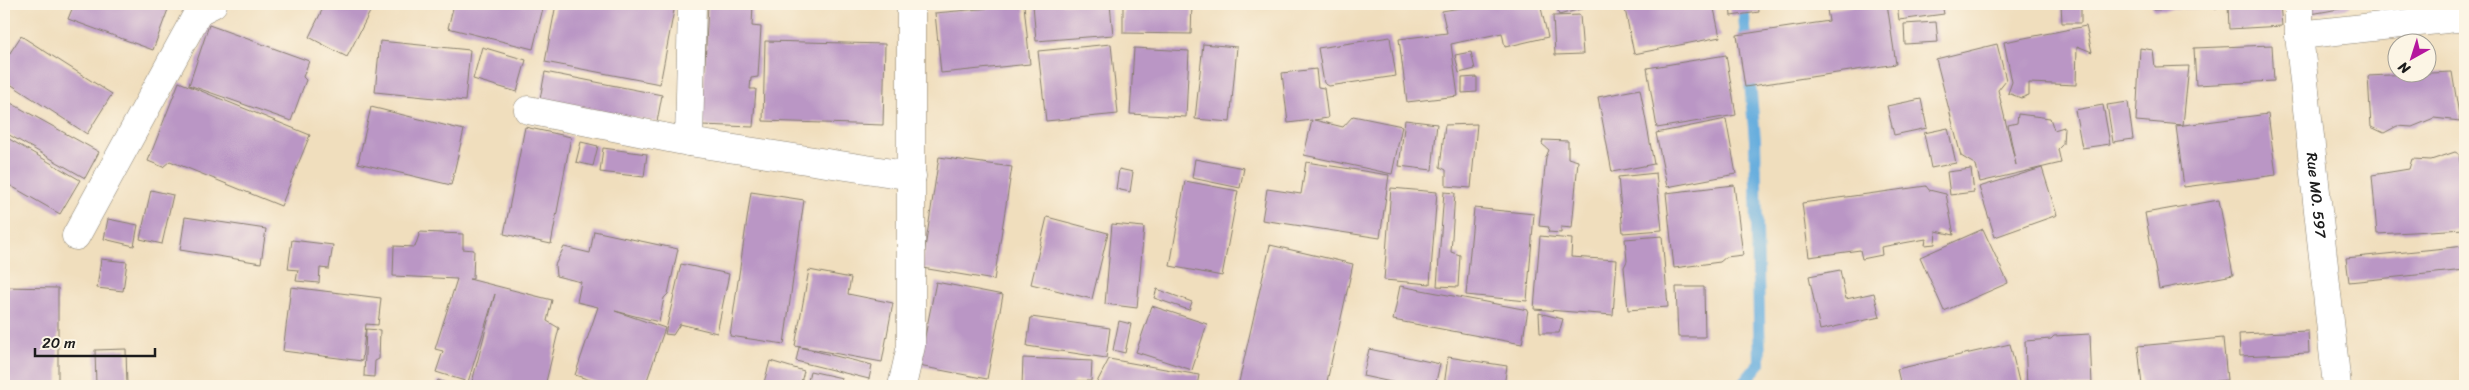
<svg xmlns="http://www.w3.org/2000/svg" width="2469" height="390" font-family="Sriracha,sans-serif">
<rect width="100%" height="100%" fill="#fcf5e5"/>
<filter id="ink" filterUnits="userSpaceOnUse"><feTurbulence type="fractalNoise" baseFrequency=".02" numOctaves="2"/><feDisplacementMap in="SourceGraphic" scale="10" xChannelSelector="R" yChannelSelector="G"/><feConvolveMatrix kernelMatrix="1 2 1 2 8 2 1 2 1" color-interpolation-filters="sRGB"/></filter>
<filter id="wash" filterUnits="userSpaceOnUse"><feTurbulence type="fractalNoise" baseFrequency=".0096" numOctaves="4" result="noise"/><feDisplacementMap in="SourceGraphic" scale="20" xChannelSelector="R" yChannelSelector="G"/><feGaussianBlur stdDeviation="1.12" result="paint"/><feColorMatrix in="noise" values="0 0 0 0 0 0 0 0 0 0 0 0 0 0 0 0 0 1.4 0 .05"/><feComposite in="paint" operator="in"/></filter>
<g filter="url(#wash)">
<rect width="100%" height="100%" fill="#f0debd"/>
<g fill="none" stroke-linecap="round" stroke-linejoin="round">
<!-- stream -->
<path stroke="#67aede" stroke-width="12" d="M 1743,4 L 1747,51
M 1741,386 L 1760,363 L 1755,140 L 1749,71"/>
</g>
<g id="blocks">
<!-- building -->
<path fill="#ba96c5" d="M 74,4 L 170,4 L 153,50 L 68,19 Z
M 325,4 L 374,4 L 347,57 L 309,37 Z
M 454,4 L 544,4 L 533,49 L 448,28 Z
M 556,4 L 675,5 L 660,84 L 545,62 Z
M 708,4 L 753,4 L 752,26 L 761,27 L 758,77 L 751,78 L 750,89 L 756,89 L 753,127 L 702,125 Z
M 828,4 L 852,4 L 852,6 L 828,5 Z
M 857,4 L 883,4 L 884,6 L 857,7 Z
M 1033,4 L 1110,4 L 1113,35 L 1036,41 Z
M 1123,4 L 1192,4 L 1191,34 L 1123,33 Z
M 1466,4 L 1540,4 L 1548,37 L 1505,47 L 1502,33 L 1451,44 L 1458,96 L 1407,102 L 1399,39 L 1447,33 L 1442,11 L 1466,7 Z
M 1556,4 L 1599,4 L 1559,15 Z
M 1624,4 L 1713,4 L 1720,37 L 1634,54 Z
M 1730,4 L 1758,4 L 1759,12 L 1731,16 Z
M 1864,4 L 1887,4 L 1896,64 L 1745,87 L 1737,35 L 1829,21 L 1827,10 Z
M 1897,4 L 1942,4 L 1944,14 L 1899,20 Z
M 2061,4 L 2081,4 L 2081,23 L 2062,23 Z
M 2152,4 L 2217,4 L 2217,8 L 2153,10 Z
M 2228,4 L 2280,4 L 2282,26 L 2229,29 Z
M 2309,4 L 2350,4 L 2350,7 L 2311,14 Z
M 1024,5 L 1030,64 L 941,73 L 935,13 Z
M 1580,15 L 1583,54 L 1555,55 L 1553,16 Z
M 1936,22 L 1938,42 L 1905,44 L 1904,24 Z
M 209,25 L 309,61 L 303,77 L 306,80 L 291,121 L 189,85 Z
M 2086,26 L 2092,52 L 2077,46 L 2076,85 L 2029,83 L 2029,95 L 2021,98 L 2008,93 L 2012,82 L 2004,42 Z
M 21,36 L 112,94 L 87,134 L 4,80 L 4,62 Z
M 1390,37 L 1396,76 L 1329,86 L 1324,83 L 1318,48 Z
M 380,41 L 470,50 L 465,101 L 375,92 Z
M 765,41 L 885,44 L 883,125 L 763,121 Z
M 1111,44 L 1118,114 L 1046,121 L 1038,51 Z
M 1203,44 L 1237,47 L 1230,122 L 1195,119 Z
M 1997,44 L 2006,80 L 1998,90 L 2016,165 L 2008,125 L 2017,123 L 2018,114 L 2050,118 L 2054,130 L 2064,127 L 2063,144 L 2058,149 L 2061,163 L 1980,182 L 1976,165 L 1961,156 L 1936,59 Z
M 2272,45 L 2274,81 L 2196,85 L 2194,48 Z
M 482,47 L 526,60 L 517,92 L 473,79 Z
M 1134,48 L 1189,51 L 1186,117 L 1130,114 Z
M 2140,48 L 2153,50 L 2155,67 L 2189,66 L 2183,125 L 2136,121 Z
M 1471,52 L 1475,69 L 1459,73 L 1455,55 Z
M 1726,55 L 1736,115 L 1657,128 L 1647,68 Z
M 1316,69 L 1318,87 L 1324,88 L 1328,118 L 1314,120 L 1343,127 L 1353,116 L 1402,126 L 1392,174 L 1304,155 L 1312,120 L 1288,123 L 1282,73 Z
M 545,72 L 662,95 L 657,122 L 540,99 Z
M 2452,72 L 2460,121 L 2434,118 L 2412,127 L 2397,126 L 2384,133 L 2371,127 L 2368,76 Z
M 1477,77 L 1477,92 L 1462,93 L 1462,78 Z
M 179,82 L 310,135 L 281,206 L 170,161 L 163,167 L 148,161 Z
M 1640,89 L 1654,164 L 1612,172 L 1598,97 Z
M 1921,99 L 1927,128 L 1894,135 L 1887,106 Z
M 9,102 L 99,152 L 85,178 L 4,132 L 4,111 Z
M 2128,102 L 2133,139 L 2113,142 L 2107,105 Z
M 2103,105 L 2110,144 L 2082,148 L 2075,110 Z
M 371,107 L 464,130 L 451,185 L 358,163 Z
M 2268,114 L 2276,175 L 2184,187 L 2176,126 Z
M 1726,119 L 1736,174 L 1667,187 L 1656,133 Z
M 1405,120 L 1437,124 L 1432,170 L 1399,166 Z
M 1477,124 L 1471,188 L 1446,186 L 1446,170 L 1440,167 L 1445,125 Z
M 525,127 L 571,137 L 551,244 L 504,234 Z
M 1948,128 L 1956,163 L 1931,168 L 1924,133 Z
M 4,136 L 80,180 L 60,214 L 4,182 Z
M 1543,140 L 1568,141 L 1568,158 L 1578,161 L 1572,228 L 1561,227 L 1561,233 L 1548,232 L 1549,227 L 1539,226 L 1546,157 L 1549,150 L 1542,144 Z
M 581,142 L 598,146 L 593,166 L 576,162 Z
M 603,148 L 647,154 L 644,177 L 600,172 Z
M 2455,152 L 2459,154 L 2465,196 L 2465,229 L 2377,234 L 2372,175 L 2409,169 L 2412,159 L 2431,160 Z
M 939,157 L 1012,167 L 994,280 L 922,268 Z
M 1195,159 L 1244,168 L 1240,188 L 1192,178 Z
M 1306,162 L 1389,175 L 1380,238 L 1262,220 L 1267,189 L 1301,194 Z
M 2042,168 L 2057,215 L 1995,237 L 1979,187 Z
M 1119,169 L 1133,172 L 1130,192 L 1116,189 Z
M 1971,169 L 1974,192 L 1950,195 L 1947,172 Z
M 1656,173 L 1662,230 L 1623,233 L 1618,177 Z
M 1185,181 L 1238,191 L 1222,276 L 1170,266 Z
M 1734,185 L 1743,255 L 1726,257 L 1720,262 L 1674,268 L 1666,193 Z
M 1926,186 L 1929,190 L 1946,194 L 1954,235 L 1936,231 L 1935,244 L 1925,245 L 1926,239 L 1881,247 L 1882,255 L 1862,259 L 1860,250 L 1809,257 L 1802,203 Z
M 1391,188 L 1437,192 L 1430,284 L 1384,280 Z
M 151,190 L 173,195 L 162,244 L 140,239 Z
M 751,192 L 804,200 L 784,344 L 730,336 Z
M 1444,192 L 1455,193 L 1451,252 L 1460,255 L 1458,287 L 1437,286 Z
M 2219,200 L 2233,275 L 2159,289 L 2145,213 Z
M 1474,208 L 1534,214 L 1527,301 L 1466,295 Z
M 185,217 L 266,229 L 261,263 L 180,250 Z
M 1047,217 L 1108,233 L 1092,299 L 1031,284 Z
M 108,219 L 138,225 L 134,246 L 104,239 Z
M 1112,224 L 1144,227 L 1137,308 L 1105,304 Z
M 1983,229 L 2008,283 L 1944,311 L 1920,257 Z
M 594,231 L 678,249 L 668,294 L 664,298 L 659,322 L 615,311 L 665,328 L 645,386 L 608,386 L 575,375 L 598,307 L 577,302 L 581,282 L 556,276 L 555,265 L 564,247 L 590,253 Z
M 420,232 L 463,234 L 463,249 L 474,250 L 473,279 L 469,279 L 552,300 L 547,321 L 559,328 L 545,386 L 471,386 L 495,294 L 468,382 L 436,372 L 443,351 L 435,349 L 457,279 L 393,276 L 394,246 L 415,247 Z
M 1540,236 L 1572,239 L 1571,257 L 1617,260 L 1613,315 L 1534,309 Z
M 1662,236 L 1668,307 L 1628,310 L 1624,267 L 1627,261 L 1625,239 Z
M 292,240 L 333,245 L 329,269 L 320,268 L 319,283 L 296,281 L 298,270 L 288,269 Z
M 1270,245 L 1353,264 L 1326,386 L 1238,386 Z
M 2465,246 L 2465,270 L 2349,282 L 2346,258 Z
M 101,259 L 127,262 L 123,291 L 97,288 Z
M 681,264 L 729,274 L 717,333 L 680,324 L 673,335 L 665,334 Z
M 809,270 L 851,278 L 848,294 L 893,303 L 882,362 L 795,346 Z
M 1840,270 L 1846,299 L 1874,293 L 1880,317 L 1820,330 L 1809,276 Z
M 936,282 L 1003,295 L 987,379 L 919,366 Z
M 1400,286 L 1528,310 L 1522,344 L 1393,320 Z
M 4,287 L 58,288 L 58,386 L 4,385 Z
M 291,287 L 381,298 L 378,325 L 366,324 L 362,361 L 283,351 Z
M 1676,287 L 1704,287 L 1705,337 L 1678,337 Z
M 1157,289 L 1192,302 L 1189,310 L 1154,298 Z
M 1152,306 L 1207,324 L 1192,370 L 1136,352 Z
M 1539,313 L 1563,319 L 1559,333 L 1540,333 Z
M 1031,317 L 1110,328 L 1106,358 L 1027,346 Z
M 1119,321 L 1131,324 L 1125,353 L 1113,350 Z
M 366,329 L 380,330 L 379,359 L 375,361 L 374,377 L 364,376 Z
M 2308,331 L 2309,353 L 2240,356 L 2239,334 Z
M 2090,334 L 2092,386 L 2027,386 L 2025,341 L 2051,339 L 2054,336 Z
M 2223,338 L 2227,380 L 2208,382 L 2208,386 L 2142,386 L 2138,346 Z
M 2010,344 L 2020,386 L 1901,386 L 1897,369 Z
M 799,347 L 872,365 L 869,379 L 796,361 Z
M 126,349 L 127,386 L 96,386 L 95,350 Z
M 1369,349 L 1440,364 L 1435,386 L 1421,384 L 1410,386 L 1363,376 Z
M 1448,357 L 1507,366 L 1504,386 L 1444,386 Z
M 1023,358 L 1092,361 L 1091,381 L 1075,381 L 1070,386 L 1022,386 Z
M 1109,359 L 1199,375 L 1197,386 L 1095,386 Z
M 770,361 L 804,371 L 800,386 L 763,386 Z
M 810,371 L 842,378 L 840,386 L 807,386 Z
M 438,380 L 454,386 L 436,386 Z
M 2315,383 L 2315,386 L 2295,386 L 2295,385 Z"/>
</g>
</g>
<g filter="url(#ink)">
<use href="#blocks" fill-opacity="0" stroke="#867d6c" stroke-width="1"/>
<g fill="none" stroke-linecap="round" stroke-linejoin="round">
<defs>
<g id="minor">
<path id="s1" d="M 2299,4 L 2299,35 L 2337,386"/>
<path d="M 2299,35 L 2465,17"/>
<path d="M 528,110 L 689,142 L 912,176"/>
<path d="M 689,142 L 692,4"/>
<path d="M 76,236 L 199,11 L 213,4"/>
<path d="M 902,386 L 911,346 L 911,4"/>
</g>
</defs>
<!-- minor casing -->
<use href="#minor" stroke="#867d6c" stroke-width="29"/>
<!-- minor -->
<use href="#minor" stroke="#fff" stroke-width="28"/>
</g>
</g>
<g text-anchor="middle" stroke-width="4" stroke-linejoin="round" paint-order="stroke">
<!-- street labels -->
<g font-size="15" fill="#1c1c1c" stroke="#fcf5e5">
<text dy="5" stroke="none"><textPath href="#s1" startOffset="192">Rue MO. 597</textPath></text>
</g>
</g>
<!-- margin -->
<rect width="2469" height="390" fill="none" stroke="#fcf5e5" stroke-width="20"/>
<!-- north arrow -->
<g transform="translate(2412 58) rotate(219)"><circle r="24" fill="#fcf5e5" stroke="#a29e95"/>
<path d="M0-4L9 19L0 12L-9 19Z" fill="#b5179e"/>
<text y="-8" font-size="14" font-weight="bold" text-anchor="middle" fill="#1c1c1c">N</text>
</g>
<!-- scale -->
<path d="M35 348v8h120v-8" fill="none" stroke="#1c1c1c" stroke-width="2.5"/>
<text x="42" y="348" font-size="15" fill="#1c1c1c" stroke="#fcf5e5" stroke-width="4" paint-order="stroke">20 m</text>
</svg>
